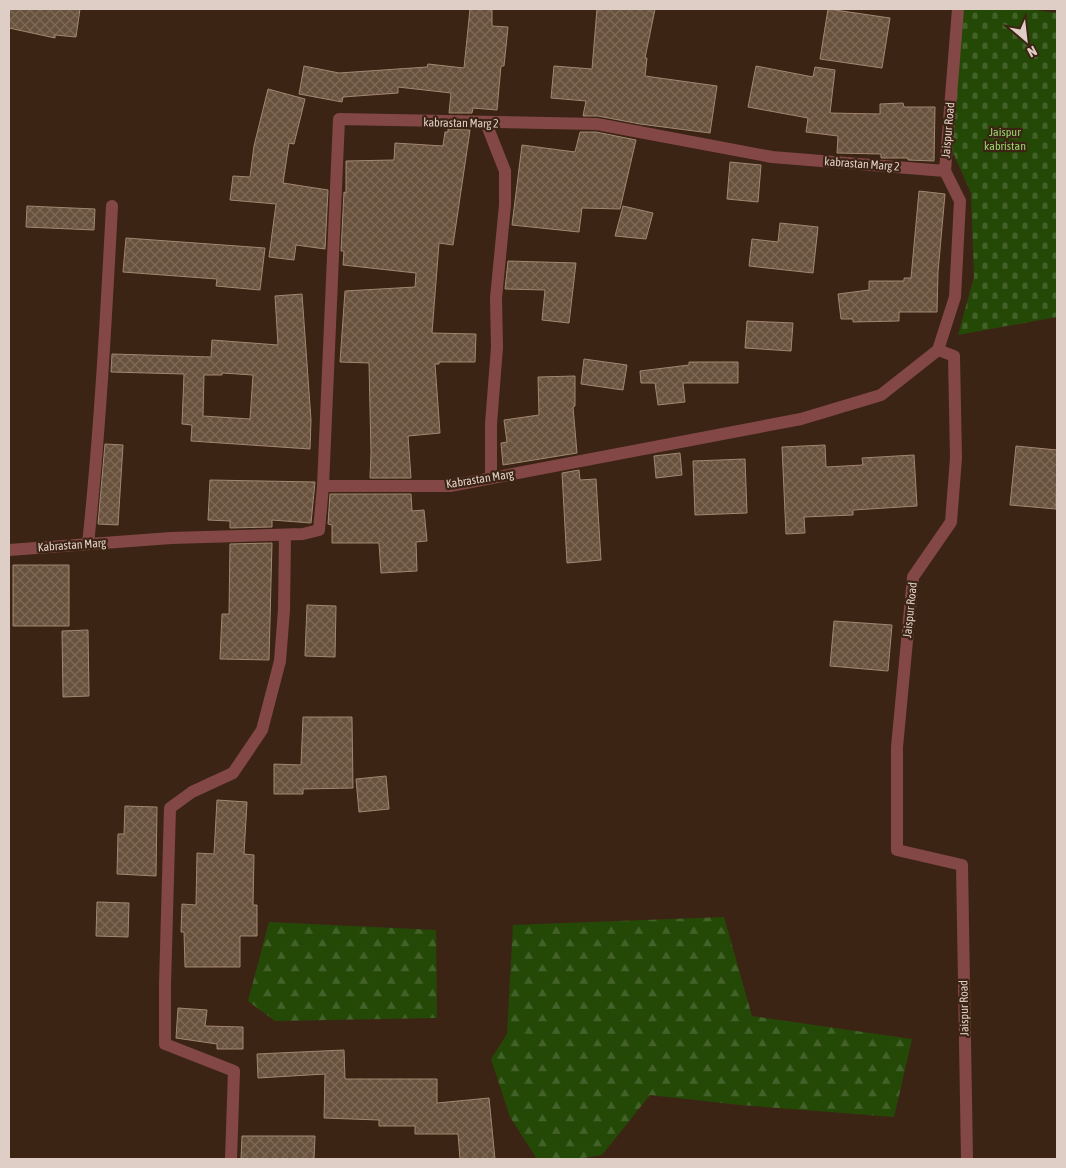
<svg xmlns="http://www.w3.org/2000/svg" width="1066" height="1168" font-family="'Asap Condensed',sans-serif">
<defs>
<pattern id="forest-firs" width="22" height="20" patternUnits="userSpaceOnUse" patternTransform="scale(1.25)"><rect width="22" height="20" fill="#244907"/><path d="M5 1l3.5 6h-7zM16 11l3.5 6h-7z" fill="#43622a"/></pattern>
<pattern id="cemetery-stones" width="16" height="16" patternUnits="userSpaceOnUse" patternTransform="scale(1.25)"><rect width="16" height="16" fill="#244907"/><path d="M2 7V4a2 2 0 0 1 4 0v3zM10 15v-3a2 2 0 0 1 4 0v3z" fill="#43622a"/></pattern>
<pattern id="building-cross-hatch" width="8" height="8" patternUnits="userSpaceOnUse" patternTransform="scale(1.25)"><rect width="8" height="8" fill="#69523d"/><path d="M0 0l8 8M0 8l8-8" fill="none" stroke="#7e6a58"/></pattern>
</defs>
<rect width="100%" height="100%" fill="#3c2415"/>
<!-- forest -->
<path fill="url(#forest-firs)" d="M 724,917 L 752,1016 L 912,1039 L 894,1117 L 740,1105 L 650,1095 L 602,1155 L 577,1159 L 537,1159 L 510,1117 L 491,1059 L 507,1034 L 513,925 Z
M 269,922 L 436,930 L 437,1018 L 275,1021 L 248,1001 Z"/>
<!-- cemetery -->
<path fill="url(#cemetery-stones)" d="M 962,9 L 1029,9 L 1057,13 L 1057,317 L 958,335 L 974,277 L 971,193 L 951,148 Z"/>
<!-- building -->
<path fill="url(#building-cross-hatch)" stroke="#a18771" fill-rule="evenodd" d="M 9,9 L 80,9 L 76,37 L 55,35 L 55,38 L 9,28 Z
M 470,9 L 492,9 L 492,26 L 508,27 L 504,66 L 501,66 L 497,110 L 473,108 L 472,113 L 449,113 L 451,93 L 398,87 L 398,93 L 343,97 L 342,102 L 299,94 L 304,66 L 339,73 L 427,67 L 428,64 L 464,68 Z
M 597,9 L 655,9 L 645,58 L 647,58 L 645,76 L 717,86 L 710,133 L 640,124 L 598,116 L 583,116 L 586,101 L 551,98 L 554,66 L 592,69 Z
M 828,9 L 890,18 L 882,68 L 820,59 Z
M 756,66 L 813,77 L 815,67 L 835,70 L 830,113 L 880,114 L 880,104 L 903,103 L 904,107 L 935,107 L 934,161 L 908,160 L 908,158 L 881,158 L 881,154 L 837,153 L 838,136 L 806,132 L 808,118 L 748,107 Z
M 268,89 L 305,99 L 294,144 L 289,143 L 283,183 L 328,190 L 325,249 L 296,245 L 294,260 L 269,257 L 276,204 L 230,200 L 233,176 L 250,177 L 254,146 Z
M 448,129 L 470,130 L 453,245 L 439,243 L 432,333 L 476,334 L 475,362 L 439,362 L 439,364 L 435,364 L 440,433 L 408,436 L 411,478 L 370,478 L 371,453 L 369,363 L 340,362 L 345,291 L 415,287 L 416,273 L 343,265 L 344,251 L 341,251 L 344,192 L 346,193 L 346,161 L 394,160 L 395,143 L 443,146 L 445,132 L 448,132 Z
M 580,132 L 596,132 L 636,140 L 620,209 L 582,208 L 579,232 L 512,225 L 522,145 L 575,152 Z
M 730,162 L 761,165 L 758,202 L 727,199 Z
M 919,191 L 945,194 L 938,272 L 937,312 L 899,312 L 899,321 L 853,322 L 853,319 L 841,319 L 838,294 L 869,290 L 869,281 L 904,281 L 904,278 L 911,278 Z
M 27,206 L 95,209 L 94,230 L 26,227 Z
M 623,206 L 653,213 L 646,239 L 615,236 Z
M 780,223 L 818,227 L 813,273 L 749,266 L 752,239 L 778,242 Z
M 126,238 L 265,248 L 260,290 L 216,286 L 217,279 L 123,272 Z
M 508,261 L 576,263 L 569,323 L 542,320 L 545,290 L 505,289 Z
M 302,294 L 311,420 L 310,449 L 191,441 L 192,425 L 182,424 L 184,374 L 111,372 L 112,354 L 211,357 L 212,340 L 278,345 L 275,296 ZM 222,373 L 253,375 L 250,419 L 203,416 L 204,375 L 222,375 Z
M 747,321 L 793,323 L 791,351 L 745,348 Z
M 584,359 L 627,365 L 623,390 L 581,384 Z
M 689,362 L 738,362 L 738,383 L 683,383 L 685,402 L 658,405 L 655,383 L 641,383 L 640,371 L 689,365 Z
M 575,376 L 575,406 L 573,407 L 577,453 L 503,465 L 501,443 L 507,442 L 504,420 L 539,415 L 538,377 Z
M 105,444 L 123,445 L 118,525 L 98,524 Z
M 825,445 L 826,467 L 863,465 L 862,458 L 914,455 L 917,506 L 853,510 L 853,515 L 804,517 L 805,533 L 786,534 L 782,447 Z
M 1016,446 L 1057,450 L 1056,509 L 1010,505 Z
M 680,453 L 682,475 L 656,478 L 654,456 Z
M 745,459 L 747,513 L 695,515 L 693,461 Z
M 579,470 L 580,480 L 596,479 L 601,560 L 567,563 L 562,473 Z
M 210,480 L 315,482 L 311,523 L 272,520 L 272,527 L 230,528 L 230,521 L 208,520 Z
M 330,494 L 411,494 L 412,511 L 424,510 L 427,541 L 416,542 L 417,571 L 381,573 L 379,543 L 332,543 L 332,525 L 328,524 Z
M 272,543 L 269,660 L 220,659 L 222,614 L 229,614 L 230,544 Z
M 13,565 L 69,565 L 69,626 L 13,626 Z
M 307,605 L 336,606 L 335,657 L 305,656 Z
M 834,621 L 892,625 L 888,671 L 830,666 Z
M 88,630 L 89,696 L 63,697 L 62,631 Z
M 303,717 L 352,717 L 353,788 L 303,789 L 303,794 L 274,794 L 274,764 L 301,765 Z
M 386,776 L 389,809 L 359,812 L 356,779 Z
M 217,800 L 247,802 L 244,854 L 254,855 L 253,905 L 257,905 L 257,936 L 240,936 L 240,967 L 185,967 L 184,932 L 181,932 L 182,904 L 196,905 L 197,853 L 214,854 Z
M 125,806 L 157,807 L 156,876 L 117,874 L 118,834 L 124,834 Z
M 97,902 L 129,903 L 128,937 L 96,936 Z
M 178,1008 L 207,1010 L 205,1026 L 243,1027 L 243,1049 L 217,1049 L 217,1044 L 176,1038 Z
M 344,1050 L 345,1079 L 437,1079 L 437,1103 L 489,1098 L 495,1159 L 460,1159 L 458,1134 L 415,1134 L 415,1126 L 379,1126 L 379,1120 L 324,1118 L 325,1074 L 258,1078 L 257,1054 Z
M 242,1136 L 315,1136 L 314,1159 L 241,1159 Z"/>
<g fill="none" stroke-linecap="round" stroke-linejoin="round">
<!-- minor -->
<path stroke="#834845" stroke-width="12" d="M 958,9 L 945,171 L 960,201 L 955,297 L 938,350 L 954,356 L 956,458 L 951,522 L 913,577 L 897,747 L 897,850 L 962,865 L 967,1159
M 486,123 L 505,171 L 505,205 L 496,298 L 497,347 L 491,424 L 491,478
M 323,486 L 339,119 L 597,124 L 772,157 L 945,171
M 88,544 C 100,432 106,319 112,206
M 9,550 L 171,538 L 303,534 L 319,530 L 323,486 L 450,486 L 801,419 L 881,395 L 938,350
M 231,1159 L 234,1071 L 165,1044 L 165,984 L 170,808 L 192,792 L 233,773 L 262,730 L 280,661 L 284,610 L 285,535"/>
</g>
<g text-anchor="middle" stroke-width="4.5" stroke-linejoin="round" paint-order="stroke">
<!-- street labels -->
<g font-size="12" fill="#dfcec5" stroke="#3c2415">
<text transform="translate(461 123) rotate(1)" y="4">kabrastan Marg 2</text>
<text transform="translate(948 130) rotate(-85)" y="4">Jaispur Road</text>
<text transform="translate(862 164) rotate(4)" y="4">kabrastan Marg 2</text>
<text transform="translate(480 479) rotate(-9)" y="4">Kabrastan Marg</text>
<text transform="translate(72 545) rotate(-4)" y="4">Kabrastan Marg</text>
<text transform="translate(910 610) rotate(-84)" y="4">Jaispur Road</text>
<text transform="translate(964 1008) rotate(-91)" y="4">Jaispur Road</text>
</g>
<!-- park labels -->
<g font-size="12" fill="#92d36c" stroke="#3c2415">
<text x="1005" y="136">Jaispur<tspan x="1005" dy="14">kabristan</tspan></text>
</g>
</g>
<!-- border -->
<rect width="1066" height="1168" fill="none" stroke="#dfcec5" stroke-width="20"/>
<!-- north arrow -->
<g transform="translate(1026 40) rotate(152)" stroke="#3c2415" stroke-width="4" paint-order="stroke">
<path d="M0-4L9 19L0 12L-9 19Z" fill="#dfcec5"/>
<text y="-8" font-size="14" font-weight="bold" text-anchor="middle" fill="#dfcec5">N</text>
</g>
</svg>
